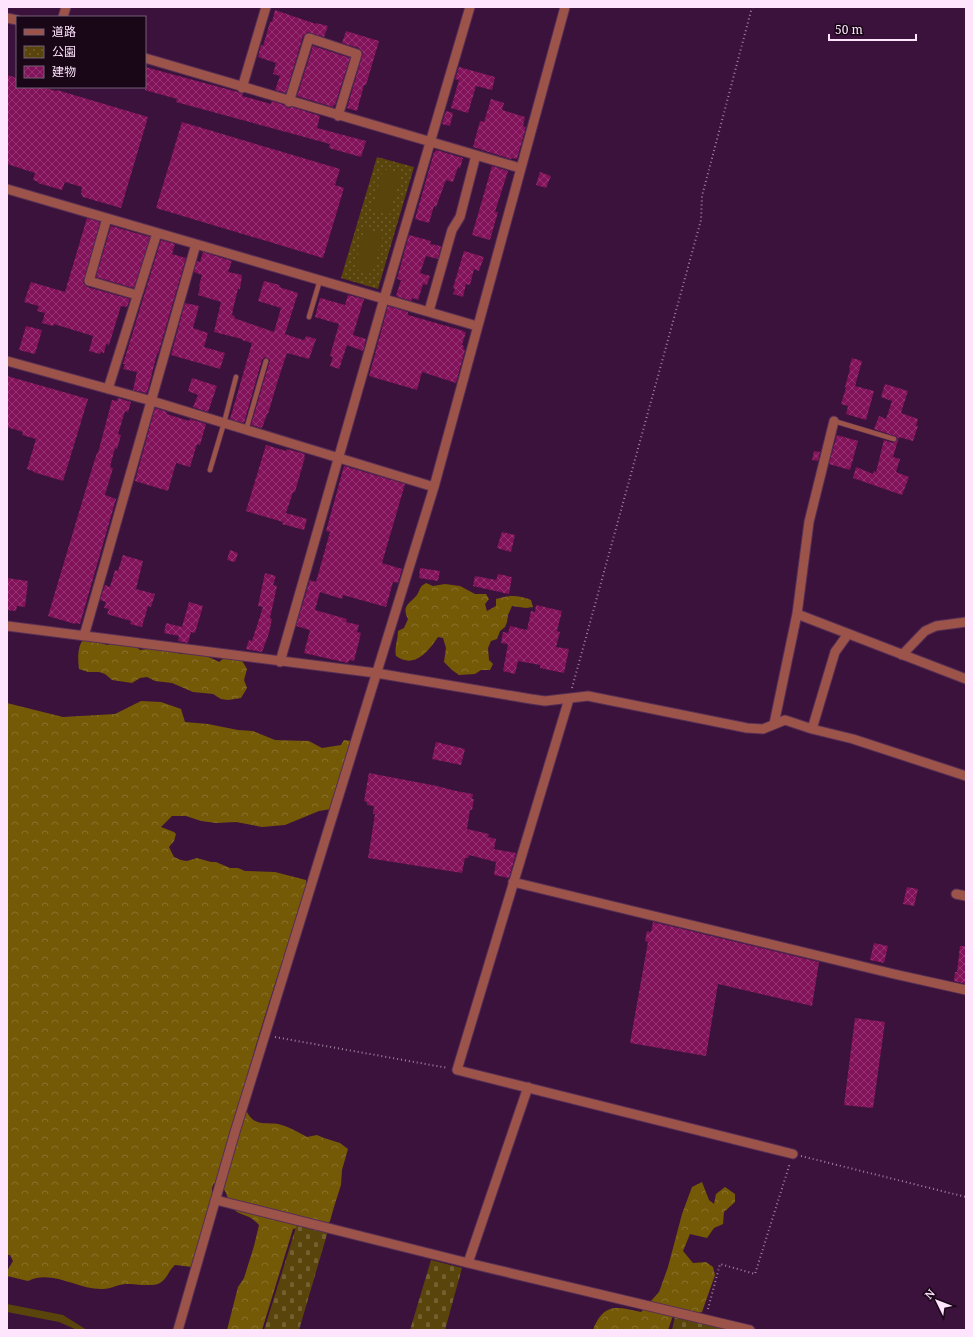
<svg xmlns="http://www.w3.org/2000/svg" width="973" height="1337" font-family="'Noto Serif','Noto Sans JP',serif">
<defs>
<pattern id="forest-crowns" width="20" height="18" patternUnits="userSpaceOnUse"><rect width="20" height="18" fill="#745907"/><path d="M2 6a3 3 0 1 1 6 0M12 15a3 3 0 1 1 6 0" fill="none" stroke="#89712c"/></pattern>
<pattern id="cemetery-stones" width="16" height="16" patternUnits="userSpaceOnUse"><rect width="16" height="16" fill="#59450c"/><path d="M2 7V4a2 2 0 0 1 4 0v3zM10 15v-3a2 2 0 0 1 4 0v3z" fill="#726030"/></pattern>
<pattern id="park-dots" width="8" height="8" patternUnits="userSpaceOnUse"><rect width="8" height="8" fill="#59450c"/><path d="M2 2h.1M6 6h.1" fill="none" stroke="#726030" stroke-width="1.8" stroke-linecap="round"/></pattern>
<pattern id="building-cross-hatch" width="8" height="8" patternUnits="userSpaceOnUse"><rect width="8" height="8" fill="#821259"/><path d="M0 0l8 8M0 8l8-8" fill="none" stroke="#953472"/></pattern>
</defs>
<rect width="100%" height="100%" fill="#3b123b"/>
<!-- forest -->
<path fill="url(#forest-crowns)" d="M 426,583 L 433,586 L 445,584 L 460,586 L 475,594 L 486,594 L 489,599 L 485,604 L 487,611 L 496,606 L 496,599 C 508,595 519,595 531,600 L 533,607 L 526,608 L 512,606 L 508,615 L 507,622 L 505,627 L 500,631 L 497,639 L 491,641 L 488,648 L 489,660 L 493,664 L 490,670 L 481,670 L 475,674 L 459,675 L 452,670 L 444,662 L 446,648 L 443,638 L 438,637 C 428,652 414,669 396,656 C 394,647 398,640 398,631 L 404,628 L 408,619 C 401,605 410,604 417,595 C 421,588 419,587 426,583 Z
M 83,640 L 98,642 L 107,645 L 114,643 L 134,645 L 140,650 L 154,648 L 173,650 L 180,654 C 193,651 208,656 219,662 L 224,658 L 241,659 L 247,669 L 244,680 L 247,688 L 241,698 L 228,700 L 221,699 L 213,694 L 193,692 L 172,683 L 155,681 L 147,677 L 140,678 L 132,683 L 112,680 L 105,674 L 99,672 L 88,672 L 79,669 C 78,661 77,647 83,640 Z
M 141,701 L 161,702 L 181,709 L 185,722 L 208,724 L 238,730 L 253,731 L 275,740 L 309,741 L 322,748 L 341,745 L 344,740 L 352,741 L 331,809 L 319,811 L 285,825 L 262,827 L 236,822 L 216,823 L 201,821 L 186,816 L 172,816 L 161,827 L 174,832 L 176,834 L 174,841 L 169,847 L 174,857 L 181,860 L 187,861 L 197,858 L 211,862 L 216,862 L 230,868 L 238,868 L 245,871 L 275,872 L 306,880 L 307,887 C 287,947 267,1006 250,1066 C 245,1082 257,1093 246,1110 C 254,1127 264,1122 278,1124 C 288,1126 298,1132 307,1137 L 317,1135 L 324,1138 L 340,1143 L 348,1149 L 342,1170 L 341,1185 L 334,1207 L 330,1221 L 322,1232 L 303,1227 L 293,1229 L 262,1330 L 227,1330 L 238,1287 L 244,1278 L 254,1246 L 259,1225 C 256,1222 253,1219 249,1217 C 245,1215 240,1214 237,1212 C 223,1201 232,1189 214,1183 L 212,1188 L 212,1199 L 192,1267 L 175,1265 C 168,1271 168,1278 160,1283 C 154,1287 134,1284 127,1284 C 118,1284 111,1289 103,1289 C 77,1290 53,1269 28,1281 L 7,1276 L 7,1271 L 13,1261 L 10,1255 L 7,1255 L 7,703 L 63,717 L 115,714 Z
M 702,1182 L 709,1200 L 714,1204 L 716,1194 L 725,1187 L 735,1194 L 735,1202 L 724,1212 L 723,1224 L 714,1228 L 707,1238 L 690,1234 L 683,1251 L 693,1263 L 706,1262 L 713,1267 L 715,1275 L 702,1312 L 695,1314 L 674,1313 L 668,1330 L 593,1330 C 604,1302 617,1307 641,1312 L 659,1292 L 668,1267 L 682,1214 L 692,1187 Z"/>
<!-- cemetery -->
<path fill="url(#cemetery-stones)" d="M 297,1224 L 328,1231 L 299,1330 L 264,1330 Z
M 431,1260 L 462,1268 L 445,1330 L 410,1330 Z
M 675,1316 L 734,1330 L 672,1330 Z"/>
<!-- park -->
<path fill="url(#park-dots)" d="M 377,157 L 414,167 L 378,289 L 341,278 Z"/>
<!-- garden -->
<path fill="#59450c" d="M 383,169 L 401,174 L 390,214 L 372,209 Z
M 365,228 L 383,234 L 372,274 L 354,269 Z
M 7,1304 L 63,1315 L 87,1330 L 77,1330 L 59,1322 L 7,1312 Z"/>
<!-- building -->
<path fill="url(#building-cross-hatch)" d="M 275,10 L 316,24 L 316,23 L 328,26 L 324,37 L 308,32 L 303,36 L 286,93 L 275,90 L 280,76 L 273,74 L 276,63 L 258,57 L 261,45 L 263,46 L 270,22 L 272,22 Z
M 346,31 L 379,41 L 366,85 L 364,85 L 357,111 L 347,108 L 363,53 L 359,48 L 342,43 Z
M 313,46 L 350,58 L 335,105 L 334,105 L 333,107 L 297,96 Z
M 145,67 L 238,92 L 243,94 L 242,96 L 271,104 L 272,101 L 284,105 L 288,108 L 292,107 L 320,116 L 317,128 L 366,141 L 361,157 L 329,148 L 330,144 L 176,102 L 177,99 L 145,90 Z
M 459,67 L 495,77 L 492,90 L 476,86 L 468,113 L 451,108 L 459,80 L 455,79 Z
M 7,75 L 17,78 L 17,87 L 41,87 L 56,91 L 57,90 L 148,117 L 121,208 L 83,197 L 81,194 L 82,187 L 65,182 L 62,190 L 38,183 L 39,182 L 33,180 L 35,173 L 7,164 Z
M 491,99 L 504,103 L 502,110 L 525,117 L 523,126 L 526,127 L 517,159 L 512,158 L 511,159 L 473,147 L 480,121 L 484,122 Z
M 446,111 L 453,113 L 450,126 L 442,124 Z
M 182,122 L 340,169 L 335,185 L 344,188 L 323,258 L 156,208 Z
M 436,150 L 463,158 L 460,168 L 458,167 L 453,182 L 446,180 L 436,207 L 434,206 L 429,223 L 415,219 L 434,152 L 435,152 Z
M 492,166 L 508,171 L 495,212 L 498,212 L 490,240 L 472,235 Z
M 540,172 L 551,176 L 546,188 L 536,185 Z
M 87,218 L 100,222 L 83,283 L 87,287 L 130,299 L 127,307 L 121,306 L 109,345 L 106,344 L 104,353 L 101,352 L 100,354 L 89,351 L 93,336 L 54,324 L 53,326 L 42,323 L 45,313 L 37,311 L 39,306 L 24,302 L 31,282 L 65,292 Z
M 111,226 L 150,237 L 134,288 L 96,277 Z
M 409,235 L 431,241 L 430,244 L 441,246 L 438,259 L 426,256 L 420,273 L 430,276 L 427,285 L 423,284 L 418,300 L 412,298 L 411,301 L 396,296 L 401,280 L 397,279 Z
M 161,240 L 175,244 L 172,254 L 186,258 L 158,354 L 157,354 L 147,393 L 133,390 L 137,372 L 123,369 L 125,364 L 123,364 Z
M 464,251 L 484,257 L 479,271 L 474,269 L 470,285 L 466,284 L 463,297 L 453,294 L 455,289 L 453,288 Z
M 203,252 L 232,261 L 228,272 L 242,275 L 240,289 L 238,289 L 233,309 L 232,315 L 235,316 L 234,318 L 274,332 L 281,308 L 258,301 L 264,281 L 280,285 L 279,287 L 298,293 L 285,334 L 303,340 L 305,339 L 306,336 L 316,339 L 309,359 L 287,353 L 278,380 L 268,414 L 267,414 L 262,428 L 251,425 L 270,360 L 265,357 L 262,360 L 244,423 L 230,419 L 252,343 L 242,340 L 242,339 L 214,332 L 221,302 L 198,295 L 200,287 L 199,286 L 202,275 L 194,272 L 197,261 L 200,262 Z
M 348,295 L 364,299 L 353,335 L 366,339 L 363,351 L 347,345 L 339,369 L 330,366 L 333,357 L 330,356 L 339,324 L 315,317 L 320,298 L 345,305 Z
M 185,303 L 199,306 L 193,328 L 208,333 L 204,347 L 225,353 L 220,369 L 171,355 Z
M 388,306 L 408,312 L 408,315 L 464,331 L 463,332 L 466,332 L 462,345 L 464,346 L 463,349 L 465,350 L 456,383 L 422,372 L 417,390 L 369,376 Z
M 26,326 L 42,330 L 35,354 L 19,350 Z
M 852,358 L 862,361 L 855,386 L 874,391 L 866,420 L 846,414 L 848,406 L 841,404 L 846,388 L 845,387 L 850,369 L 849,368 Z
M 7,376 L 88,399 L 63,481 L 33,472 L 33,471 L 27,469 L 36,439 L 22,435 L 23,432 L 7,427 Z
M 192,378 L 217,386 L 208,412 L 193,407 L 198,395 L 188,391 Z
M 885,384 L 908,391 L 901,413 L 918,419 L 916,426 L 918,426 L 913,441 L 899,437 L 893,457 L 900,459 L 896,472 L 909,477 L 902,495 L 853,478 L 856,467 L 873,474 L 874,471 L 876,472 L 884,440 L 893,443 L 897,440 L 898,438 L 895,436 L 874,429 L 879,416 L 886,419 L 892,401 L 881,397 Z
M 118,398 L 131,402 L 128,412 L 125,411 L 118,434 L 121,435 L 117,449 L 115,448 L 110,467 L 113,468 L 105,495 L 116,499 L 80,624 L 76,623 L 75,624 L 48,616 L 94,462 L 97,453 L 98,453 L 112,400 L 117,401 Z
M 155,408 L 167,412 L 167,414 L 189,421 L 190,419 L 206,424 L 200,445 L 197,444 L 190,467 L 176,463 L 168,491 L 135,481 Z
M 837,435 L 858,441 L 850,470 L 829,464 Z
M 266,445 L 286,451 L 287,449 L 305,454 L 304,457 L 305,457 L 295,492 L 293,492 L 286,513 L 307,519 L 304,530 L 282,524 L 283,522 L 246,511 Z
M 814,451 L 820,452 L 818,461 L 812,460 Z
M 344,466 L 405,484 L 382,563 L 402,569 L 398,583 L 393,582 L 386,607 L 343,595 L 342,599 L 320,592 L 315,610 L 347,619 L 346,622 L 359,625 L 357,632 L 361,633 L 354,661 L 349,660 L 348,663 L 304,653 L 310,630 L 296,626 L 310,580 L 316,582 L 330,532 L 326,531 Z
M 502,532 L 515,535 L 511,552 L 497,548 Z
M 230,550 L 238,553 L 235,562 L 227,560 Z
M 123,555 L 143,561 L 136,589 L 155,594 L 151,607 L 148,606 L 142,627 L 130,624 L 131,621 L 107,614 L 109,609 L 104,608 L 106,602 L 100,600 L 105,585 L 110,587 L 115,570 L 118,571 Z
M 420,568 L 440,571 L 438,581 L 419,578 Z
M 265,573 L 276,576 L 273,585 L 277,586 L 270,618 L 272,619 L 269,633 L 262,652 L 246,649 L 249,640 L 252,641 L 263,607 L 258,606 Z
M 498,574 L 512,577 L 509,594 L 473,586 L 475,576 L 496,580 Z
M 7,578 L 28,581 L 25,607 L 17,606 L 16,611 L 7,610 Z
M 189,602 L 203,606 L 195,633 L 191,632 L 188,643 L 178,641 L 179,636 L 164,633 L 166,623 L 182,627 Z
M 536,605 L 562,611 L 557,631 L 560,632 L 556,647 L 569,649 L 564,673 L 540,668 L 540,665 L 518,661 L 515,674 L 503,671 L 508,644 L 501,643 L 503,632 L 508,633 L 510,626 L 527,630 L 531,611 L 535,612 Z
M 436,742 L 465,749 L 461,765 L 432,759 Z
M 369,773 L 437,786 L 456,791 L 473,794 L 472,799 L 474,799 L 472,810 L 470,810 L 467,829 L 489,834 L 488,837 L 496,839 L 494,849 L 516,853 L 509,878 L 494,875 L 496,862 L 469,855 L 468,858 L 465,858 L 462,873 L 368,858 L 375,814 L 373,814 L 374,806 L 367,805 L 367,802 L 364,801 Z
M 907,887 L 918,889 L 914,906 L 903,904 Z
M 653,922 L 819,962 L 812,1006 L 718,984 L 706,1056 L 630,1043 L 648,942 L 645,941 L 647,931 L 651,932 Z
M 874,943 L 888,946 L 884,963 L 870,960 Z
M 960,946 L 966,946 L 966,984 L 954,981 L 955,972 L 957,972 Z
M 855,1018 L 885,1022 L 873,1108 L 844,1105 Z"/>
<g fill="none" stroke-linecap="round" stroke-linejoin="round">
<defs>
<path id="service" d="M 309,317 L 320,280
M 834,421 L 894,439
M 246,430 L 266,361
M 210,470 L 224,423 L 236,377"/>
<path id="minor" d="M 63,17 L 66,7
M 7,18 L 17,20
M 145,58 L 520,168
M 242,88 L 266,7
M 289,102 L 309,38 L 357,54 L 338,116
M 7,189 L 477,326
M 107,218 L 89,281 L 137,295
M 429,311 L 452,230 L 460,217 L 476,155
M 7,361 L 152,401 L 434,487
M 108,389 L 157,233
M 797,614 L 966,679
M 7,626 L 376,673 L 531,699 L 545,701 L 588,696 L 747,728 L 763,729 L 785,720 L 812,729 L 853,739 L 966,776
M 84,636 L 196,244
M 902,655 L 925,631 L 936,626 L 966,622
M 280,662 L 384,299 L 470,7
M 569,699 L 457,1070 L 793,1154
M 774,724 L 797,614 L 809,522 L 834,421
M 812,729 L 835,652 L 848,634
M 513,882 L 894,974 L 966,990
M 956,894 L 966,896
M 216,1200 L 468,1263 L 750,1330
M 468,1263 L 528,1087
M 178,1330 L 235,1132 L 434,487 L 565,7"/>
</defs>
<!-- service casing -->
<use href="#service" stroke="#562f56" stroke-width="6"/>
<!-- minor casing -->
<use href="#minor" stroke="#562f56" stroke-width="11"/>
<!-- path -->
<path stroke="#a281a2" stroke-width="2" stroke-dasharray="1 3" stroke-linecap="butt" d="M 572,688 L 701,220 L 702,196 L 752,7
M 275,1037 L 448,1068
M 801,1156 L 966,1197
M 708,1309 L 720,1264 L 755,1274 L 790,1163"/>
<!-- service -->
<use href="#service" stroke="#9c534a" stroke-width="4.5"/>
<!-- minor -->
<use href="#minor" stroke="#9c534a" stroke-width="9"/>
</g>
<!-- border -->
<rect width="973" height="1337" fill="none" stroke="#fee4fd" stroke-width="16"/>
<!-- legend -->
<rect x="16" y="16" width="130" height="72" fill="#190718" stroke="#755f74"/>
<rect x="24" y="29" width="20" height="6" fill="#9c534a" stroke="#755f74"/>
<text x="52" y="36" font-size="12" fill="#fee4fd">道路</text>
<rect x="24" y="46" width="20" height="12" fill="url(#park-dots)" stroke="#755f74"/>
<text x="52" y="56" font-size="12" fill="#fee4fd">公園</text>
<rect x="24" y="66" width="20" height="12" fill="url(#building-cross-hatch)" stroke="#755f74"/>
<text x="52" y="76" font-size="12" fill="#fee4fd">建物</text>
<!-- north arrow -->
<g transform="translate(937 1301) rotate(313)" stroke="#190718" stroke-width="3" paint-order="stroke">
<path d="M0-3L7 15L0 10L-7 15Z" fill="#fee4fd"/>
<text y="-6" font-size="11" font-weight="bold" text-anchor="middle" fill="#fee4fd">N</text>
</g>
<!-- scale -->
<path d="M829 34v6h87v-6" fill="none" stroke="#fee4fd" stroke-width="2"/>
<text x="835" y="34" font-size="12" fill="#fee4fd" stroke="#190718" stroke-width="3" paint-order="stroke">50 m</text>
</svg>
